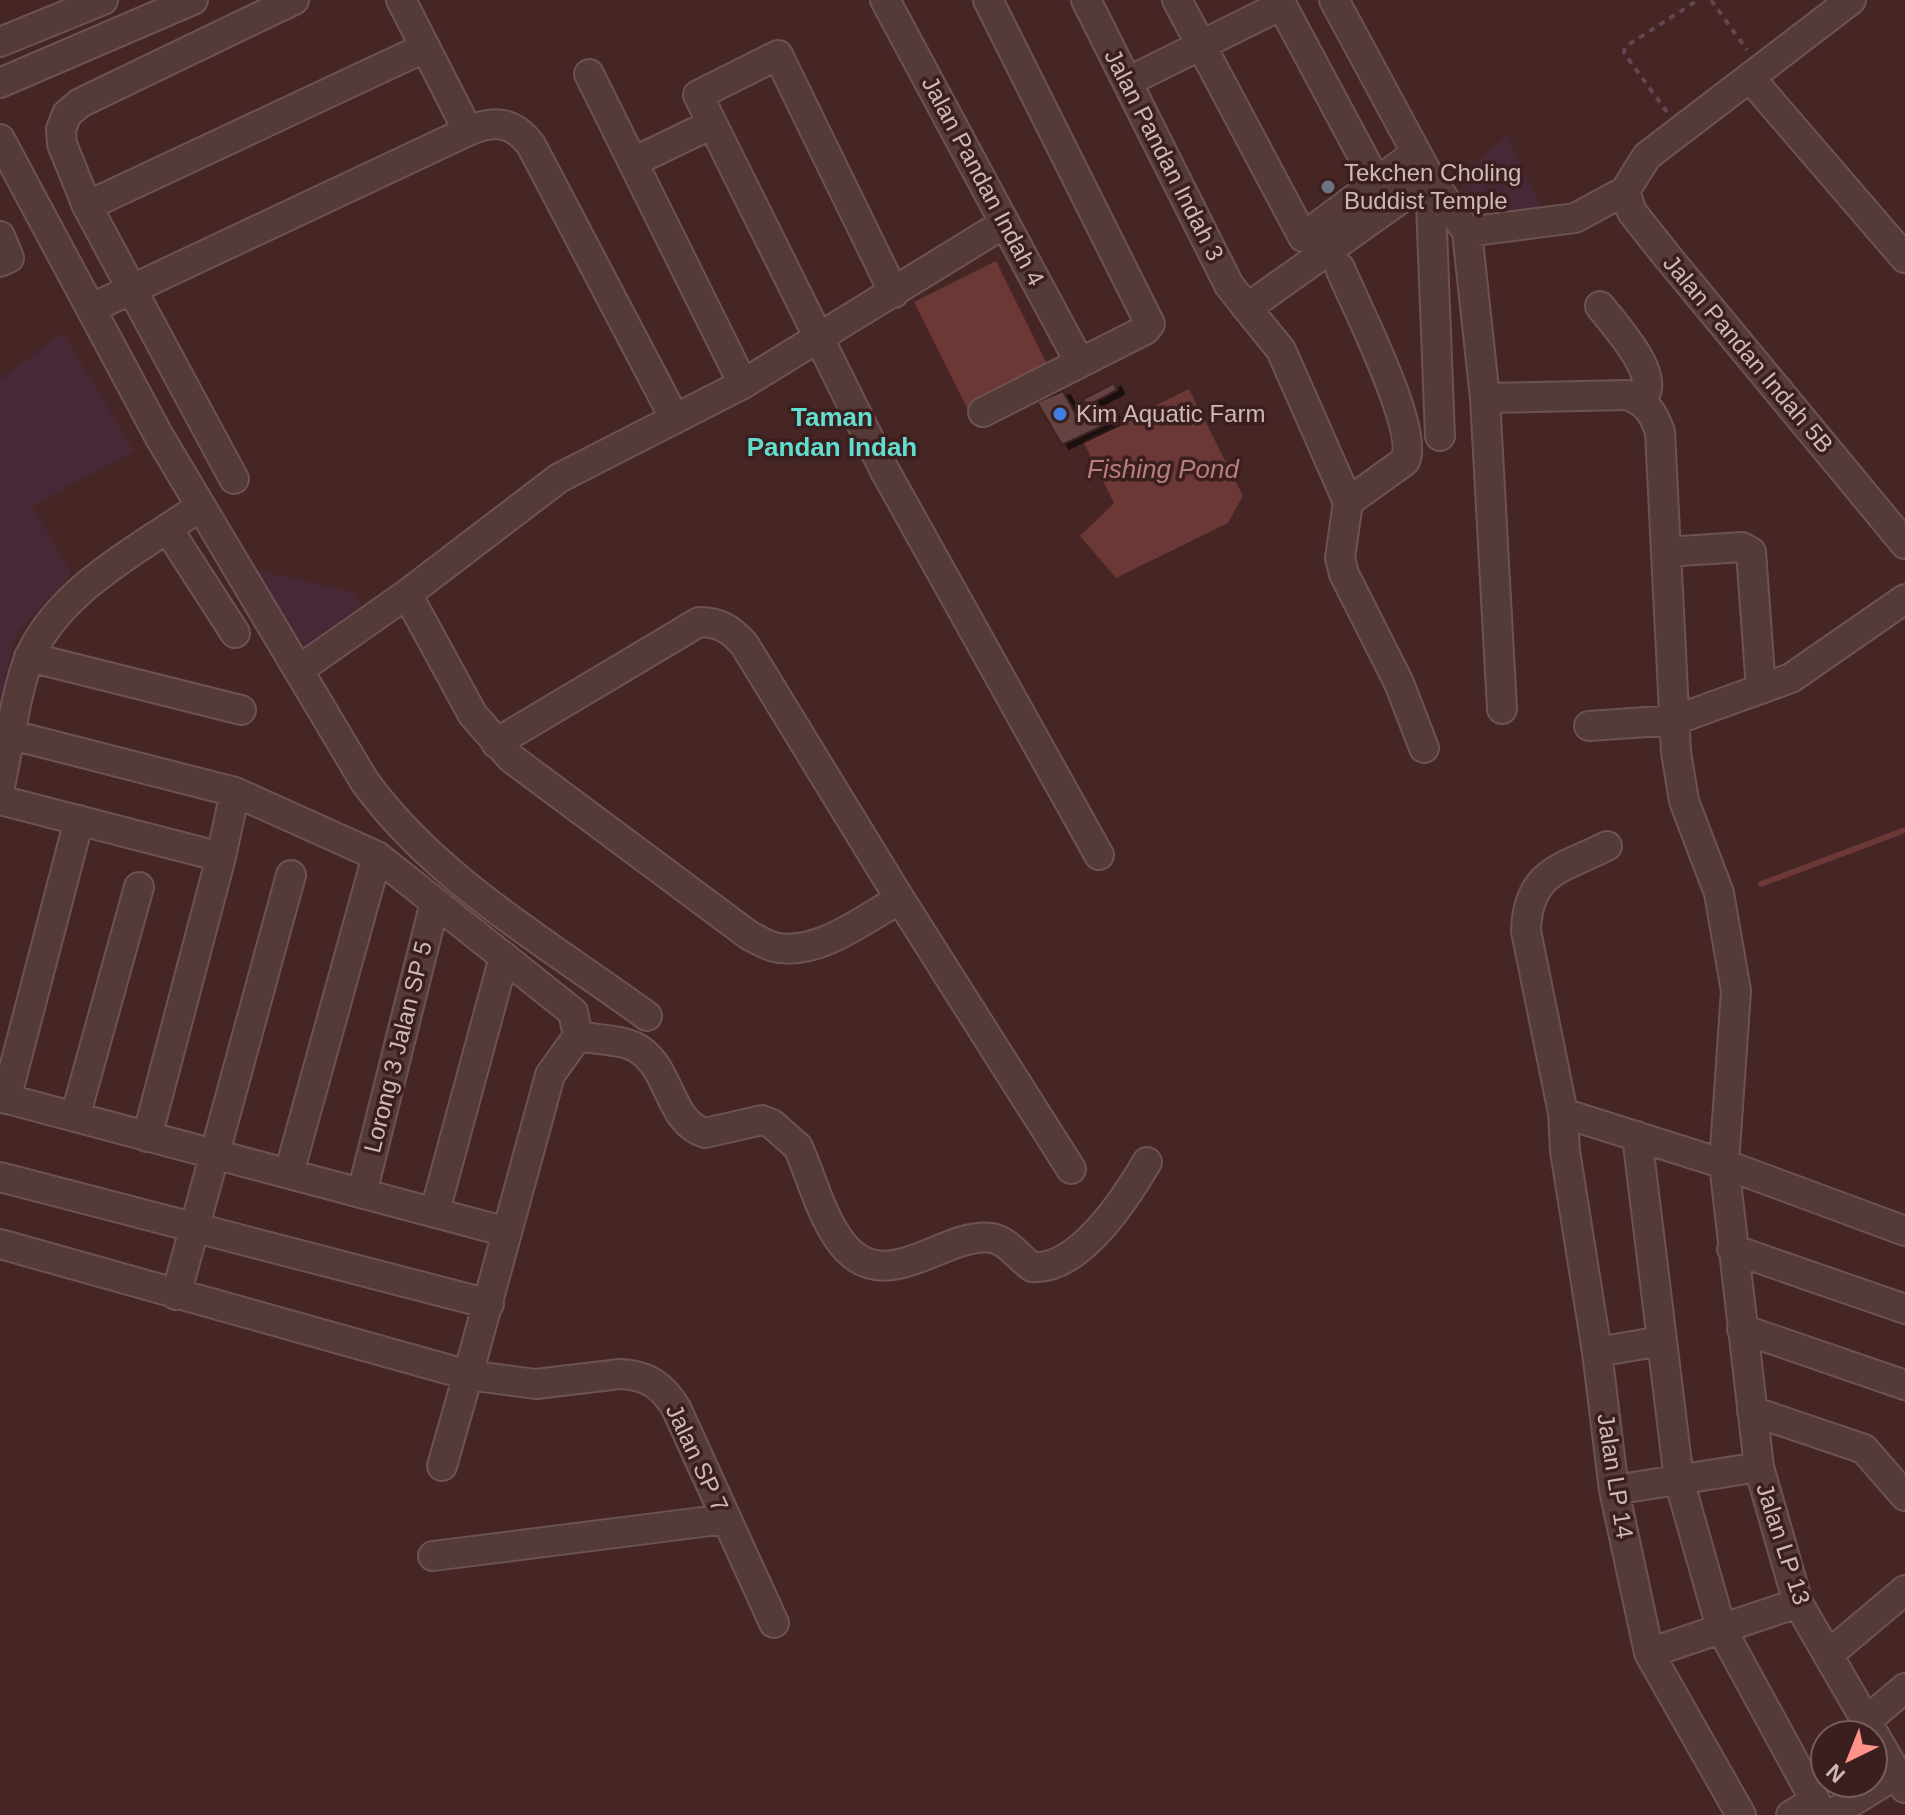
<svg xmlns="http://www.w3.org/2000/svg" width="1905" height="1815" font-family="Helvetica,sans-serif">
<defs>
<filter id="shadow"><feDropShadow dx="7" dy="4" stdDeviation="0" flood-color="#0009"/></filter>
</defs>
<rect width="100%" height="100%" fill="#452625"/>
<!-- green -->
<path fill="#472836" d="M 1507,135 L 1543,211 L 1476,215 L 1458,179 Z
M 63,333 L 134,451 L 32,506 L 72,573 L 15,636 L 0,702 L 0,380 Z
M 256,570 L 353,592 L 361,606 L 304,647 Z"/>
<!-- water -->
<path fill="#6b3836" d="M 996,261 L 1050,370 L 968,410 L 914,302 Z
M 1189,389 L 1243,496 L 1228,523 L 1116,578 L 1080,536 L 1114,503 L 1083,441 Z"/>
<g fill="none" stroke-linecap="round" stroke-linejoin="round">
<!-- stream -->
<path stroke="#6b3836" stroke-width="6" d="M 1761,884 L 1905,830"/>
</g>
<!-- building -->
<path fill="#654342" stroke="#3c2120" stroke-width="2" filter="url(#shadow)" d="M 1114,383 L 1117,390 L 1087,406 L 1083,399 Z
M 1063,391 L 1079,420 L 1110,407 L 1115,420 L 1062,445 L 1037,402 Z"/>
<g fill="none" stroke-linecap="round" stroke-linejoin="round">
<defs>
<path id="minor" d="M 401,0 L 468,131
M 885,0 L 1080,363
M 1086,0 L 1229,285 L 1247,308
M 1177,0 L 1303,237 L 1416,153
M 1279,0 L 1377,183
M 1334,0 L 1430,178 L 1467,232 L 1485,398 L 1627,395 C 1647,403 1653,412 1660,432 L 1676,752 L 1684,801 L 1719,893 L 1736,991 L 1724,1164 L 1759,1467 L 1798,1603 L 1905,1788
M 1851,0 L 1647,156 L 1625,191 L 1632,212 L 1666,255 L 1905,544
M 0,42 L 103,0
M 589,74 L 743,384
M 1750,78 L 1905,258
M 1127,82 L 1282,5
M 0,83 L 193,0
M 0,139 L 159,436 L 365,782 C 437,881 550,945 647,1016
M 633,162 L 712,124
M 1430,178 L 1440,436
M 87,206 L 424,48
M 1467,232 L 1575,218 L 1625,191
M 0,236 L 9,258 L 0,262
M 1340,268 C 1355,305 1420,429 1405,461 L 1348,502
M 894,293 L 778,55 L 698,95 L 885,471 L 1099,855
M 1600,306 C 1616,327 1664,377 1641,400
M 92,308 L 468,131 C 494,120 513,121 531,145 L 675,419
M 1485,398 L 1502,709
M 983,412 L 1145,330 L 1150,324 L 988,0
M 234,479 L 87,206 L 62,144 L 61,129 L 67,114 L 80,103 L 294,0
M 168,529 L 235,633
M 1666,552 L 1742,547 L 1751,552 L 1761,689
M 407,594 L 473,715 L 511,758 L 750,936 C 759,940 769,947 779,948 C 821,954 864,919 900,899
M 29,657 L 241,710
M 300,669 L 407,594 L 559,478 L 743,384 L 1005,223
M 1589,726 L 1675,720 L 1791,678 L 1905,599
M 496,743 L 699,622 C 720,622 730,629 744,644 L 900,899 L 1071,1169
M 1424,748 L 1399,683 L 1344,574 L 1340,558 L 1348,502 L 1281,350 L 1247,308 L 1430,178
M 0,786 C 8,751 17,684 31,654 C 63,586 143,547 201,506
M 0,800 L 221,857 L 235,792
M 1607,846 C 1561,869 1528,871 1526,931 L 1563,1113 L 1565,1151 L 1597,1352 L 1614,1490 L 1649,1653 L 1741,1815
M 578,1036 C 597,1040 624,1039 640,1050 C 671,1071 669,1122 705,1133 L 762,1120 L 772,1124 L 798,1147 C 811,1176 820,1212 838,1238 C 882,1304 944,1230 992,1238 C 1008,1241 1019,1258 1032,1267 C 1079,1271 1126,1198 1147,1162
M 0,1097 L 507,1232
M 6,1099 L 79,820
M 1563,1113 L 1724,1164 L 1905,1231
M 75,1117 L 139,887
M 1637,1136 L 1679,1480 L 1721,1628 L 1823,1815
M 147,1137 L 221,857
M 289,1173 L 377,856
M 0,1177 L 489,1304
M 362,1193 L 435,902
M 435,1211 L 504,957
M 0,1244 L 468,1375 L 550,1075 L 578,1036 L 573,1012 L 377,856 L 235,792 L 12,735
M 1732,1249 L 1905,1309
M 176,1295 L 291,875
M 1742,1329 L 1905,1385
M 1597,1352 L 1662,1341
M 1752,1411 L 1864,1449 L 1905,1496
M 442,1466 L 468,1375 L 536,1384 L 620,1374 C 647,1375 662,1385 676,1408 L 774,1623
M 1614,1490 L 1759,1467
M 433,1556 L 726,1519
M 1649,1653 L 1798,1603
M 1828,1655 L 1905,1590
M 1866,1721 L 1905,1688
M 1791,1815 L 1815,1801
M 1830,1815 L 1897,1774"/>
</defs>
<!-- minor casing -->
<use href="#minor" stroke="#6c5352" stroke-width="32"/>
<!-- path -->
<path stroke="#624652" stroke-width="4" stroke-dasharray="6 6" stroke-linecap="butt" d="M 1711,0 L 1747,50
M 1667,112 L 1624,53 L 1625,47 L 1698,0"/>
<!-- minor -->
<use href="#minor" stroke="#543b3a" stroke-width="28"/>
</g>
<!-- markers -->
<circle fill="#6b7280" stroke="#3a1f1e" stroke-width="3" cx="1328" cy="187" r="8"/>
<circle fill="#3f7fe0" stroke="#3a1f1e" stroke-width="3" cx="1060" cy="414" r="8"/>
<g text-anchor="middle" stroke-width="7" stroke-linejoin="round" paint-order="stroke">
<!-- street labels -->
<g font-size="24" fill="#ceb9b7" stroke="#3a1f1e">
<text transform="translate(1164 155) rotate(63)" y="8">Jalan Pandan Indah 3</text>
<text transform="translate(983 181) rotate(62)" y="8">Jalan Pandan Indah 4</text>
<text transform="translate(1748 354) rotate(50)" y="8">Jalan Pandan Indah 5B</text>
<text transform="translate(398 1047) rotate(-76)" y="8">Lorong 3 Jalan SP 5</text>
<text transform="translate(697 1458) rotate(65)" y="8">Jalan SP 7</text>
<text transform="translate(1615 1476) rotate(81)" y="8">Jalan LP 14</text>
<text transform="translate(1783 1544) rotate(72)" y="8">Jalan LP 13</text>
</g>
<!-- poi labels -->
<g font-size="24" fill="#ceb9b7" stroke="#3a1f1e" text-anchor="start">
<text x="1344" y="181">Tekchen Choling<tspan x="1344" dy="28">Buddist Temple</tspan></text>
<text x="1076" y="422">Kim Aquatic Farm</text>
</g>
<!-- neighbourhood labels -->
<g font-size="26" font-weight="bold" fill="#62ded0" stroke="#3a1f1e">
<text x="832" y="426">Taman<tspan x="832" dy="30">Pandan Indah</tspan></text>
</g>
<!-- water labels -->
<g font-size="26" font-style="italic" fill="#b77e7c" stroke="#3a1f1e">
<text x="1163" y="478">Fishing Pond</text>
</g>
</g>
<!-- north arrow -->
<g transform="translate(1849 1759) rotate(223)"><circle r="38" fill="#3a1f1e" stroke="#755d5b" stroke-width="2"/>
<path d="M0-6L14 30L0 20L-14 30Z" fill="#ff938b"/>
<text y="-12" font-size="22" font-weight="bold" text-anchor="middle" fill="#ceb9b7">N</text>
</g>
</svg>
